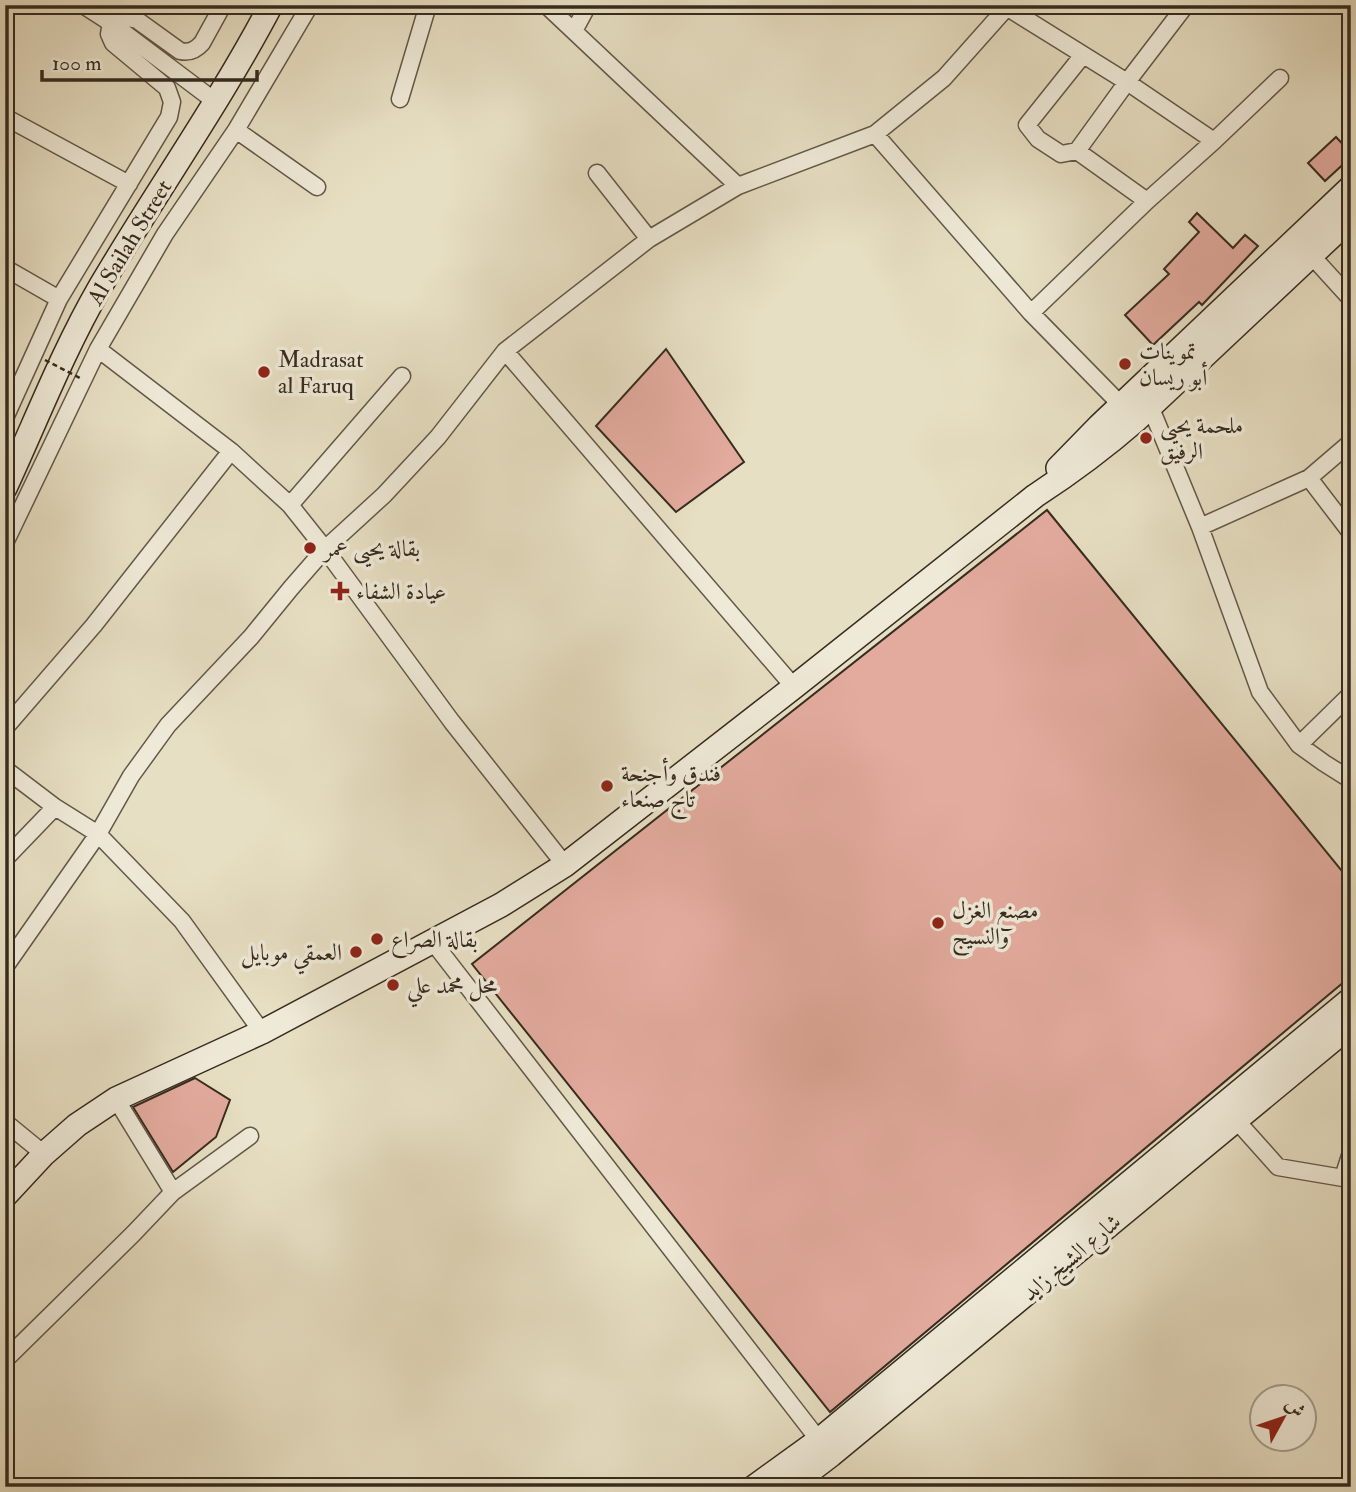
<svg xmlns="http://www.w3.org/2000/svg" width="1356" height="1492" font-family="'IM FELL Double Pica',Amiri,serif">
<rect width="100%" height="100%" fill="#e7dfc3"/>
<filter id="stains"><feTurbulence type="fractalNoise" baseFrequency=".00286" numOctaves="4"/><feColorMatrix values="0 0 0 0 .2 0 0 0 0 .09 0 0 0 0 .02 0 0 0 .5 -.17"/></filter>
<radialGradient id="worn" r=".72"><stop offset=".6" stop-color="#630" stop-opacity="0"/><stop offset="1" stop-color="#630" stop-opacity=".3"/></radialGradient>
<!-- building -->
<path fill="#e3ab9e" stroke="#362b1f" stroke-width="2" d="M 1336,137 L 1351,153 L 1351,157 L 1325,181 L 1308,163 Z
M 1197,213 L 1233,248 L 1245,235 L 1258,246 L 1202,305 L 1199,302 L 1153,345 L 1125,315 L 1169,274 L 1164,269 L 1199,232 L 1189,222 Z
M 666,349 L 744,462 L 676,512 L 596,426 Z
M 1047,510 L 1351,882 L 1351,976 L 830,1412 L 472,964 Z
M 195,1078 L 230,1100 L 216,1137 L 173,1172 L 133,1107 Z"/>
<g fill="none" stroke-linecap="round" stroke-linejoin="round">
<defs>
<path id="lane" d="M 1339,1177 L 1346,1155 L 1351,1151"/>
<path id="street" d="M 83,5 L 111,23 L 216,102
M 546,5 L 738,186
M 1011,5 L 1008,8 L 1127,82 L 1214,141
M 111,23 L 123,17 L 137,20 L 180,51 C 189,53 195,51 202,43 L 223,5
M 574,31 L 588,5
M 1083,55 L 1027,125 L 1038,139 L 1061,154 L 1077,151 L 1147,201
M 400,99 L 428,5
M 5,117 L 129,184
M 236,130 L 317,187
M 875,134 L 1031,313 L 1127,411
M 1077,151 L 1127,82 L 1186,5
M 597,173 L 649,239
M 1311,255 L 1351,299
M 5,268 L 59,299
M 1031,313 L 1147,201 L 1214,141 L 1280,78
M 98,349 L 231,451 L 290,505 L 325,549 L 452,722 L 565,865
M 505,351 L 794,687
M 1150,406 L 1200,527 L 1260,692 L 1299,745 L 1324,763 L 1351,780
M 5,418 L 59,299 L 169,117 L 172,102 L 167,88 L 113,43 L 109,34 L 111,23
M 1351,442 L 1309,478 L 1351,533
M 290,505 L 402,376
M 1200,527 L 1309,478
M 5,543 L 98,349 L 165,234 L 236,130 L 310,5
M 5,728 L 94,625 L 231,451
M 1299,745 L 1351,694
M 5,769 L 55,807 L 98,834 L 182,921 L 262,1032
M 5,859 L 55,807
M 433,942 L 825,1448
M 5,967 L 98,834 L 131,776 L 168,725 L 251,637 L 291,588 L 325,549 L 384,495 L 438,437 L 505,351 L 649,239 L 738,186 L 875,134 L 944,78 L 1009,5
M 116,1099 L 173,1192 L 250,1136
M 1236,1120 L 1278,1167 L 1343,1178 L 1351,1177
M 5,1122 L 44,1154
M 5,1360 L 133,1234 L 173,1192"/>
<path id="secondary" d="M 1058,468 L 1099,426 L 1351,187
M 5,488 C 36,421 63,351 100,287 C 156,192 220,102 271,5
M 5,1196 L 44,1154 L 77,1125 L 116,1099 L 262,1032 L 501,905 L 565,865 L 794,687 L 1035,496 C 1070,473 1104,448 1136,420 L 1351,218
M 754,1487 L 819,1440 L 1351,999
M 789,1487 L 831,1455 L 1351,1025"/>
</defs>
<!-- lane casing -->
<use href="#lane" stroke="#625848" stroke-width="11"/>
<!-- street casing -->
<use href="#street" stroke="#625848" stroke-width="19"/>
<!-- secondary casing -->
<use href="#secondary" stroke="#362b1f" stroke-width="26"/>
<!-- lane -->
<use href="#lane" stroke="#efead8" stroke-width="8"/>
<!-- street -->
<use href="#street" stroke="#efead8" stroke-width="16"/>
<!-- secondary -->
<use href="#secondary" stroke="#efead8" stroke-width="23"/>
<!-- path-bridge -->
<path stroke="#362b1f" stroke-width="2.5" stroke-dasharray="5 3.5" stroke-linecap="butt" d="M 45,360 L 80,378"/>
</g>
<!-- markers -->
<g fill="#8f2418" stroke="#efead8" stroke-width="2.5">
<circle cx="1125" cy="364" r="7"/>
<circle cx="264" cy="372" r="7"/>
<circle cx="1146" cy="438" r="7"/>
<circle cx="310" cy="548" r="7"/>
<path d="M336.5 580.5h7v7h7v7h-7v7h-7v-7h-7v-7h7z"/>
<circle cx="607" cy="786" r="7"/>
<circle cx="938" cy="923" r="7"/>
<circle cx="377" cy="939" r="7"/>
<circle cx="356" cy="952" r="7"/>
<circle cx="393" cy="985" r="7"/>
</g>
<g text-anchor="middle" stroke-width="7" stroke-linejoin="round" paint-order="stroke">
<!-- street labels -->
<g font-size="23" fill="#362b1f" stroke="#efead8">
<text transform="translate(129 242) rotate(-59)" y="8">Al Sailah Street</text>
<text transform="translate(1071 1257) rotate(-40)" y="8">شارع الشيخ زايد</text>
</g>
<!-- poi labels -->
<g font-size="23" fill="#362b1f" stroke="#efead8" text-anchor="start">
<text x="1139" y="359">تموينات<tspan x="1139" dy="26">أبو ريسان</tspan></text>
<text x="278" y="367">Madrasat<tspan x="278" dy="26">al Faruq</tspan></text>
<text x="1160" y="433">ملحمة يحيى<tspan x="1160" dy="26">الرفيق</tspan></text>
<text x="324" y="556">بقالة يحيى عمر</text>
<text x="356" y="599">عيادة الشفاء</text>
<text x="621" y="781">فندق وأجنحة<tspan x="621" dy="26">تاج صنعاء</tspan></text>
<text x="952" y="918">مصنع الغزل<tspan x="952" dy="26">والنسيج</tspan></text>
<text x="391" y="947">بقالة الصراع</text>
<text x="342" y="960" text-anchor="end">العمقي موبايل</text>
<text x="407" y="993">محل محمد علي</text>
</g>
</g>
<!-- margin -->
<rect width="1356" height="1492" fill="none" stroke="#e7dfc3" stroke-width="28"/>
<rect x="7" y="7" width="1342" height="1478" fill="none" stroke="#362b1f" stroke-width="3.5"/>
<rect x="14" y="14" width="1328" height="1464" fill="none" stroke="#362b1f" stroke-width="2"/>
<!-- north arrow -->
<g transform="translate(1283 1418) rotate(50)"><circle r="33" fill="#efead8" stroke="#a59e8e" stroke-width="2"/>
<path d="M0-5L12 26L0 18L-12 26Z" fill="#8f2418"/>
<text y="-10" font-size="19" font-weight="bold" text-anchor="middle" fill="#362b1f">ش</text>
</g>
<!-- scale -->
<path d="M42 70v10h215v-10" fill="none" stroke="#362b1f" stroke-width="3.5"/>
<text x="52" y="70" font-size="21" fill="#362b1f" stroke="#efead8" stroke-width="5" paint-order="stroke">100 m</text>
<rect width="100%" height="100%" filter="url(#stains)"/>
<rect width="100%" height="100%" fill="url(#worn)"/>
</svg>
